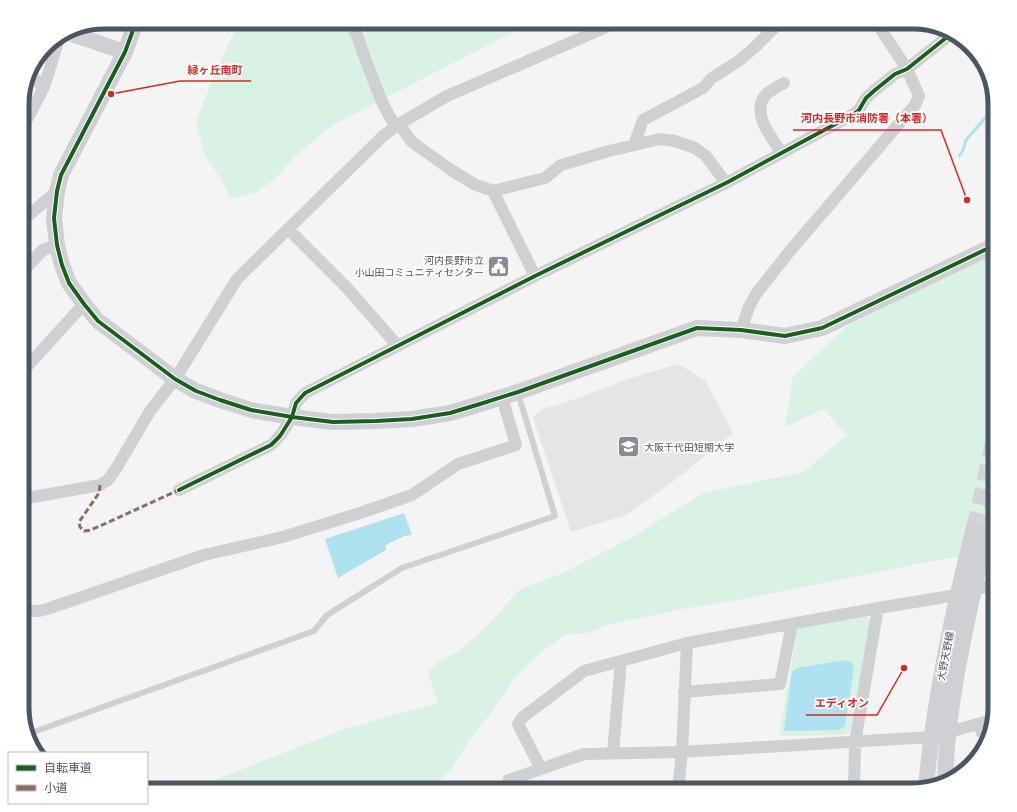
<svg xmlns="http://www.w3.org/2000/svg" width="1017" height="812" font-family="Roboto,'Noto Sans JP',sans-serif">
<rect width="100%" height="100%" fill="#f4f4f4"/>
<!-- education -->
<path fill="#e6e5e6" d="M 678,364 L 705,380 L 733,433 L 675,480 L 626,515 L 571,532 L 533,418 L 540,410 L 575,399 L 631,378 Z"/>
<!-- green -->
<path fill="#d9f2e3" d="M 239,22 L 527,22 L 519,29 L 333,125 L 296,155 L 274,180 L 256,192 L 230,199 L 222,181 L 204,154 L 196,120 L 221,60 Z
M 995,250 L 995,550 L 912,565 L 749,598 L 682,609 L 608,625 L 587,633 L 566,635 L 542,651 L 513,680 L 487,718 L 468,742 L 452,768 L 430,790 L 184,790 L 194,788 L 347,728 L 438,703 L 428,673 L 436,663 L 459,651 L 488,625 L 520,589 L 561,574 L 640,533 L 669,514 L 704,493 L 754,482 L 804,472 L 846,435 L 824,409 L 785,427 L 793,377 L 847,326 Z
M 866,615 L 872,621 L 865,649 L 850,732 L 844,735 L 779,736 L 797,632 L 802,626 Z"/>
<!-- water -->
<path fill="#aee2f0" d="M 404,513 L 412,535 L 404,536 L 386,545 L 386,550 L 338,578 L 325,539 Z
M 845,660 L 851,662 L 854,668 L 845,726 L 839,730 L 787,731 L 784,730 L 792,672 L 797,668 Z"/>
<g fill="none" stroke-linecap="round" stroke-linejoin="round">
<!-- stream -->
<path stroke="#aee2f0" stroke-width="3" d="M 959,156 L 963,150 L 966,140 L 991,111 L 995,109"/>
<!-- secondary-tunnel -->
<path stroke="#d2d4d7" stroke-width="16" stroke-dasharray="16 8" stroke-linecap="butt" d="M 974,528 L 995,435
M 986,533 L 995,496"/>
<!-- lane -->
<path stroke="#ced0d2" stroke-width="6" d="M 977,725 L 979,734
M 28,734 L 314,631 L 327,615 L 402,568 L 555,516 L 518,393"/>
<!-- street -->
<path stroke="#ced0d2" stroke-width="12" d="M 349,22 C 358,32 360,46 365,58 C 374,82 382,106 396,127
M 29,74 L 44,87
M 399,124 L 412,142 L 451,170 L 476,185 L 493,191 L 545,178 L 561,165 L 609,151 L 660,139 L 675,141 L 695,148 L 706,156 L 726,183
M 22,129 L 44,87 L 60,36
M 634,145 L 643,120 L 703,88 L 712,78 L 740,60 L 755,47 L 780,22
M 782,153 C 772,138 752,115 764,97 C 768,91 778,87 784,83
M 493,191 L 535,276
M 22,221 L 57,191
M 288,229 L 347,288 L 398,346
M 22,272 L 43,250 L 57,245
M 741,330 L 749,307 L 756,294 L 789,252 L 915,105 L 919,96 L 907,69 L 876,22
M 22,372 L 84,304
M 179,490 L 271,445 L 280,436 L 292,417 L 296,403 L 305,393 L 535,276 L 726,183 L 854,114 L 859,110 L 866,98 L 875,90 L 895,74 L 907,69 L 952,33
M 22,499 L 100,485 L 108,480 L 117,467 L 150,411 L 175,379 L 237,279 L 383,136 L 399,124 L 447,96 L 618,22
M 974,590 L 995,584
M 22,611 L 39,611 L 50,608 L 204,555 L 283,537 L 363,512 L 412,495 L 458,464 L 516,445 L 502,397
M 684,692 L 780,684 L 792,624
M 613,753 L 621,661
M 541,769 L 518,724 L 523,717 L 584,671 L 687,643 L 878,608 L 957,595
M 511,790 L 509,780 L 584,754 L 682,752 L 931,737 L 992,720
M 678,790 L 682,752 L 687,643
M 854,790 L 855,742 L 878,608"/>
<!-- secondary -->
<path stroke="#ced0d4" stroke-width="16" d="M 136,22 L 125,52 L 61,175 L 57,191 L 54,218 L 57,245 L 62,265 L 69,283 L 84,304 L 98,321 L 175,379 L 196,391 L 220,400 L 251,410 L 292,417 L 333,422 L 376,421 L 412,419 L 450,413 L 480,404 L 518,392 L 697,328 L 741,330 L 785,336 L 822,328 L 995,245
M 66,32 L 125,52
M 945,783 C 947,698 969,615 986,533
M 926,787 C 934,699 952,613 974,528"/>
<!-- quiet -->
<path stroke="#8d6e63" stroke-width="3" stroke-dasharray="6 3" stroke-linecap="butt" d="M 356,30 L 356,22
M 100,485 L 99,493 L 79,522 L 80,527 L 84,531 L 91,530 L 179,490"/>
<defs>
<path id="cycleway" d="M 136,22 L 125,52 L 61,175 L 57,191 L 54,218 L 57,245 L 62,265 L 69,283 L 84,304 L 98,321 L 175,379 L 196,391 L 220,400 L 251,410 L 292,417 L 333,422 L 376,421 L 412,419 L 450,413 L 480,404 L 518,392 L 697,328 L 741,330 L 785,336 L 822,328 L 995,245
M 179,490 L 271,445 L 280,436 L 292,417 L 296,403 L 305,393 L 535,276 L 726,183 L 854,114 L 859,110 L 866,98 L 875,90 L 895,74 L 907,69 L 952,33"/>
</defs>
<!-- cycleway casing -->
<use href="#cycleway" stroke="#fff" stroke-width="6"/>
<!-- cycleway -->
<use href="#cycleway" stroke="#1b5e20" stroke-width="4"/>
</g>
<!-- icons -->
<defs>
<symbol id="civic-square" viewBox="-11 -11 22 22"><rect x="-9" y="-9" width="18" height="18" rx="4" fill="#868d94" stroke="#fff"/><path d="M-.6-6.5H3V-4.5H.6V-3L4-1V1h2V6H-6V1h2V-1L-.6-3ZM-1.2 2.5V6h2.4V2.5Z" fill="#fff"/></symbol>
<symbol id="university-square" viewBox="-11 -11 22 22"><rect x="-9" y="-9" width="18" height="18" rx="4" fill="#868d94" stroke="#fff"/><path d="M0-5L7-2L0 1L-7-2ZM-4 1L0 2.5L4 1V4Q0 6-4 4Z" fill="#fff"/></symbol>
</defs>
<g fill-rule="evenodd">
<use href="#civic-square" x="486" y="254" width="25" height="25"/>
<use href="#university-square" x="616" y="434" width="25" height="25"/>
</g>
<g text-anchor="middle" stroke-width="3.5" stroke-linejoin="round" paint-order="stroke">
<!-- poi labels -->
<g font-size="10" fill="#4a5661" stroke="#fff" text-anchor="end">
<text x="484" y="264">河内長野市立<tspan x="484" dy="12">小山田コミュニティセンター</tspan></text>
<text x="644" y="451" text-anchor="start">大阪千代田短期大学</text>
</g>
<!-- street labels -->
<g font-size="10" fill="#4a5661" stroke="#fff">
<text transform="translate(945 656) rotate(-79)" y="4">大野天野線</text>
</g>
</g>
<!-- crop -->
<path d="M0 0H1017V812H0ZM104 29H913A75 75 0 0 1 988 104V708A75 75 0 0 1 913 783H104A75 75 0 0 1 29 708V104A75 75 0 0 1 104 29Z" fill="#fff" fill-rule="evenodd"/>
<path fill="none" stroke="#4a5661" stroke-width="5" d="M104 29H913A75 75 0 0 1 988 104V708A75 75 0 0 1 913 783H104A75 75 0 0 1 29 708V104A75 75 0 0 1 104 29Z"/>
<!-- callouts -->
<path fill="none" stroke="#d62828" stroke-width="1.5" d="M111 94L180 81H251M967 200L941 130H793M904 668L877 715H806"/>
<g fill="#d62828" stroke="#fff" stroke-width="1.5">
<circle cx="111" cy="94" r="4"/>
<circle cx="967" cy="200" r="4"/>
<circle cx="904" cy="668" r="4"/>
</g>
<g font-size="11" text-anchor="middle" font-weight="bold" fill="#d62828" stroke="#fff" stroke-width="3.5" stroke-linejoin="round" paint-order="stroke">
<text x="215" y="74">緑ヶ丘南町</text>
<text x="867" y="122">河内長野市消防署（本署）</text>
<text x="842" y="707">エディオン</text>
</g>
<!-- legend -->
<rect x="8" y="752" width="140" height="52" fill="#ffffff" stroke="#b7bbc0"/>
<rect x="16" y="765" width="20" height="6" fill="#1b5e20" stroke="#b7bbc0"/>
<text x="44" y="772" font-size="12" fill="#4a5661">自転車道</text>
<rect x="16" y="785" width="20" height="6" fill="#8d6e63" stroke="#b7bbc0"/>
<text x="44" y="792" font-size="12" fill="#4a5661">小道</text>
</svg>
